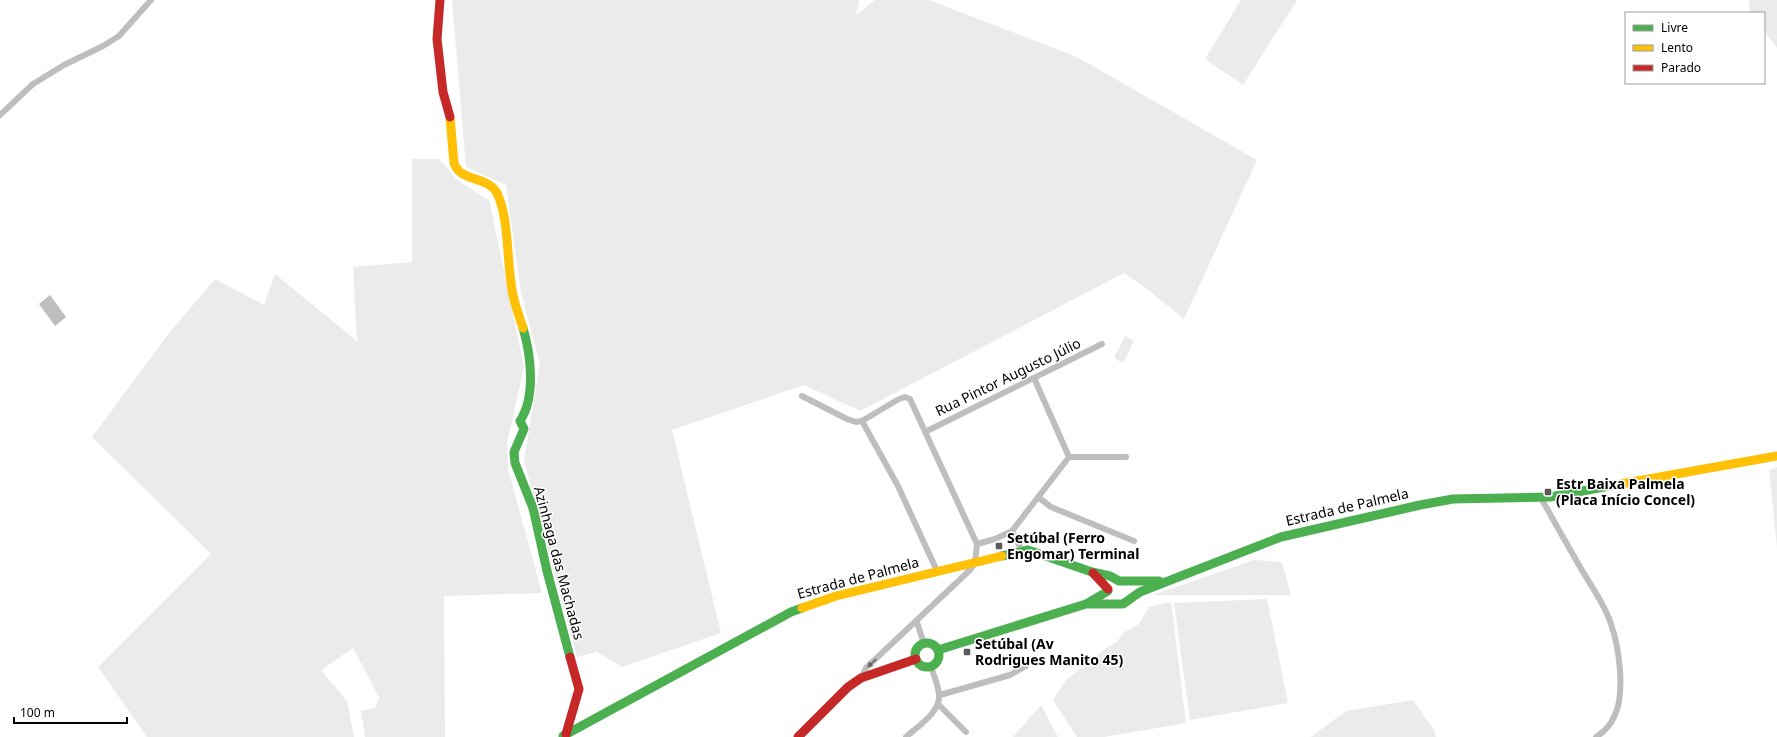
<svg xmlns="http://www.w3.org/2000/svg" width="1777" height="737" font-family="'Noto Sans',sans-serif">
<rect width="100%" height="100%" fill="#fff"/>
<!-- green -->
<path fill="#ebebeb" d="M 452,0 L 859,0 L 856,15 L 875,0 L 929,0 L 1077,57 L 1257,160 L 1184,319 L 1143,286 L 1124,273 L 860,411 L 804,385 L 672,430 L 721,633 L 622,667 L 597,652 L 577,657 L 524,461 L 540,364 L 521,293 L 506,185 L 466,167 Z
M 1241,0 L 1297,0 L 1243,85 L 1205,59 Z
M 1749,0 L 1777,0 L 1777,48 L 1764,31 L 1764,13 L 1750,13 Z
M 412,159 L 439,159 L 458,181 L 489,200 L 524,367 L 507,443 L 508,469 L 542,593 L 444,596 L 445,737 L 365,737 L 361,711 L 375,708 L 379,697 L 353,648 L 321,670 L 347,701 L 354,737 L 147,737 L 98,667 L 211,554 L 92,437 L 169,333 L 215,279 L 264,305 L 275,274 L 357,341 L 353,267 L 412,262 Z
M 1125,336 L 1134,341 L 1123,363 L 1114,358 Z
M 1777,467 L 1777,547 L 1769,470 Z
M 1254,560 L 1282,562 L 1291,595 L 1153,595 Z
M 1267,599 L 1288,703 L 1190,720 L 1174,603 Z
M 1171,602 L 1186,723 L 1104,737 L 1077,737 L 1053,700 L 1066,680 L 1105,649 L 1117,642 L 1123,633 L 1139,624 L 1149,607 Z
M 1413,700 L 1434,730 L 1436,737 L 1311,737 L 1346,711 Z
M 1041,705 L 1058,737 L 1013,737 Z"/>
<!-- water -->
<path fill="#bebebe" d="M 50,295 L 66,317 L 55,326 L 39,304 Z"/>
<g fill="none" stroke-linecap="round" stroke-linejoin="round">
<!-- street -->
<path stroke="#bebebe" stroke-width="6" d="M 0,115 L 33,84 L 64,65 L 103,46 L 119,36 L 151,0
M 1034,378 L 1069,457
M 802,396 L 847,419 L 856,422 L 862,421 L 899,399 L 905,397 L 910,399 L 977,544
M 862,421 L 898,486 L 937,571
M 925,432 L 1102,344
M 1038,497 L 1051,507 L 1134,541
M 1541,498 C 1555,523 1569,548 1583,572 C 1593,589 1605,605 1611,624 C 1619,647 1626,694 1614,717 C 1610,726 1604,732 1596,737
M 1012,531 L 1069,457 L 1126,457
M 917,622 L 924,644
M 861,678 L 866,668 L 970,570 L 975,563 L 977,544 L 995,539 L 1012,531 L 1022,551
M 940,695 L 1010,675 L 1026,666
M 938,704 L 966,732
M 906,737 C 918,726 941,712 939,694 C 938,685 934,675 931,667"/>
<!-- fast -->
<path stroke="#4caf50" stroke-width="9" d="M 523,328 C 531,355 536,397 520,421 L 524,429 L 514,452 L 515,463 L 533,508 L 547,571 L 570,657
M 1002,556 L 1028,550 L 1092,572 L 1110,576 L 1119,581 L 1159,581
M 1086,604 L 1123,604 L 1140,592 L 1281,537 L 1420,505 L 1453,499 L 1550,497 L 1615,485
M915 655a12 12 0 1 1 24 0a12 12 0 1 1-24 0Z
M 938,650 L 1086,604 L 1108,591
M 563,736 L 791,612 L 802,608"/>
<!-- slow -->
<path stroke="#ffc107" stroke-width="9" d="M 450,117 L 454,163 C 461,183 487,175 497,193 C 509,217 507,263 512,290 C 514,303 519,316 523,328
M 1615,485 L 1777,456
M 802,608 L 836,596 L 1002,556"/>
<!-- jam -->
<path stroke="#c62828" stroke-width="9" d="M 440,0 L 437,39 L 443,92 L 450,117
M 1093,573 L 1108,589
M 566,734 L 579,689 L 570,657
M 798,737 L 848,687 L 861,678 L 916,659"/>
</g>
<!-- one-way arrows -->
<defs><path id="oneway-solid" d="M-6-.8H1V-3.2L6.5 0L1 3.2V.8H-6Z"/></defs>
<use fill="#686868" href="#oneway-solid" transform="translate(872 663) rotate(137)"/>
<!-- markers -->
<g fill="#595959" stroke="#fff" stroke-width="1.5">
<rect x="1544" y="488" width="8" height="8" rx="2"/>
<rect x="995" y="542" width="8" height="8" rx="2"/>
<rect x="963" y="648" width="8" height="8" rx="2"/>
</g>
<g text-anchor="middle" stroke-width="3" stroke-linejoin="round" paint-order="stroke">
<!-- street labels -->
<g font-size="14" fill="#000" stroke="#fff">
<text transform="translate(1008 377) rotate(-26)" y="5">Rua Pintor Augusto Júlio</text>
<text transform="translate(1347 507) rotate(-13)" y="5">Estrada de Palmela</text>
<text transform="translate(559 563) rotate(75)" y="5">Azinhaga das Machadas</text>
<text transform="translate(858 578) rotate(-15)" y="5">Estrada de Palmela</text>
</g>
<!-- poi labels -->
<g font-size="14" font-weight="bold" fill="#000" stroke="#fff" text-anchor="start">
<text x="1556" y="489">Estr Baixa Palmela<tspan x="1556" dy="16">(Placa Início Concel)</tspan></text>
<text x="1007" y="543">Setúbal (Ferro<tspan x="1007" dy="16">Engomar) Terminal</tspan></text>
<text x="975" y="649">Setúbal (Av<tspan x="975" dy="16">Rodrigues Manito 45)</tspan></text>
</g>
</g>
<!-- legend -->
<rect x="1625" y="12" width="140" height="72" fill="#ffffff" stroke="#999999"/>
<rect x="1633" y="25" width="20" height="6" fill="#4caf50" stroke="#999999"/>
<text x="1661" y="32" font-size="12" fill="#000000">Livre</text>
<rect x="1633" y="45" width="20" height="6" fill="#ffc107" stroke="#999999"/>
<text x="1661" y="52" font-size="12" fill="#000000">Lento</text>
<rect x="1633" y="65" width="20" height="6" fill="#c62828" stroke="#999999"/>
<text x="1661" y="72" font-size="12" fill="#000000">Parado</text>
<!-- scale -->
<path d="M14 717v6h113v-6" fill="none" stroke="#000000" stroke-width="2"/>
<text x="20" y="717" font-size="12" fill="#000000" stroke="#ffffff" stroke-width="3" paint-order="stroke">100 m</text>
</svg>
